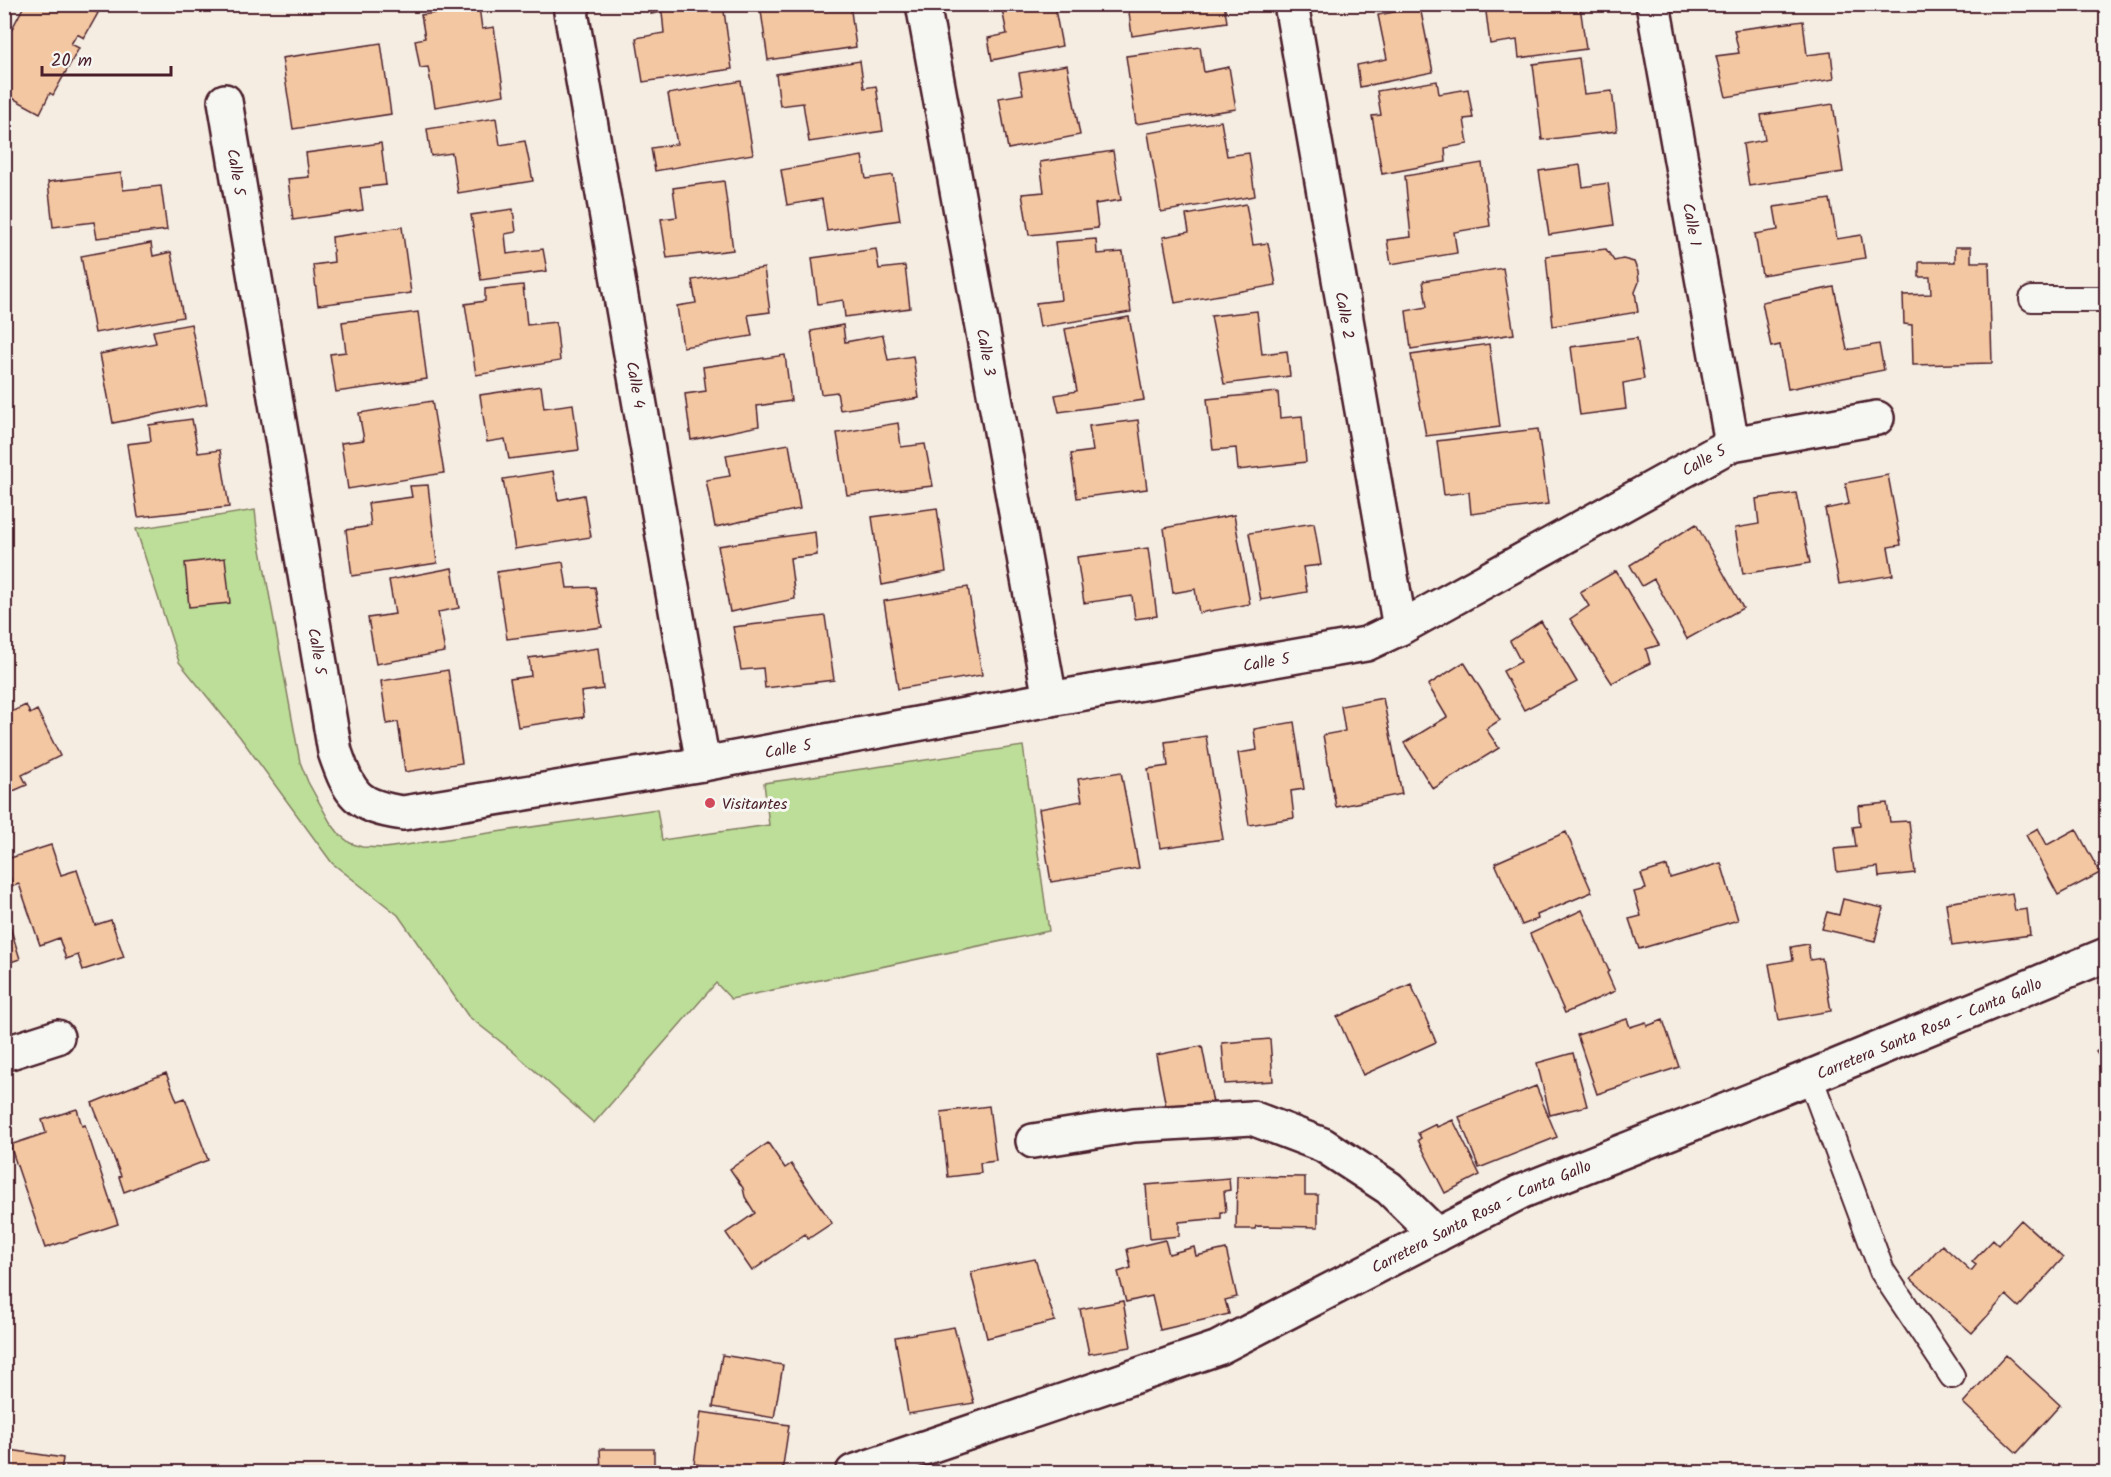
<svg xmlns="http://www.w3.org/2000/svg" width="2111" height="1477" font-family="Kalam,sans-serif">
<rect width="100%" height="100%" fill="#f5ede2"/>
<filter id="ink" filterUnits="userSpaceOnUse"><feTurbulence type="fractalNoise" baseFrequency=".0167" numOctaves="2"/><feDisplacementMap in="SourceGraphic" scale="12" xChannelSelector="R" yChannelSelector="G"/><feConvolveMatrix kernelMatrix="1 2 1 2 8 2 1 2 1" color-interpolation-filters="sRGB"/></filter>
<g filter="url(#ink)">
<!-- green -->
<path fill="#bcde98" stroke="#837e62" stroke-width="1.5" d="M 255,510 L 257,528 L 300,762 L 308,782 L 330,822 L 340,835 L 350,843 L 362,847 L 385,848 L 657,809 L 662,840 L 769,825 L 764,783 L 1023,746 L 1049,931 L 731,999 L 716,983 L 594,1123 L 510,1049 L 468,1016 L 398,915 L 332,863 L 240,737 L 179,662 L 136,529 Z"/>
<!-- building -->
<path fill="#f3c7a2" stroke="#4a1f2b" stroke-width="1.5" d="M 25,4 L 95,4 L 92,10 L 98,13 L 84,38 L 77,34 L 71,44 L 79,48 L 53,95 L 50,93 L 40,113 L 7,95 L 4,100 L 4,44 Z
M 650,4 L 723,4 L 732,69 L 643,82 L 636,38 L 664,33 L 662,12 L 651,14 Z
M 760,4 L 850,4 L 856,47 L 768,60 Z
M 1001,4 L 1054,4 L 1062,46 L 992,60 L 988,38 L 1007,34 Z
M 1128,4 L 1224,4 L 1227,22 L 1132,36 Z
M 1485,4 L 1553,4 L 1553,9 L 1580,6 L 1586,49 L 1519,58 L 1517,40 L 1490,44 Z
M 1712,4 L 1747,4 L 1713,10 Z
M 479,7 L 482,29 L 494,27 L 504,95 L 435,107 L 428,67 L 420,68 L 415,40 L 425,38 L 421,15 Z
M 1420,7 L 1433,72 L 1360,87 L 1357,65 L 1387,59 L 1378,15 Z
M 1803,21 L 1807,55 L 1831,52 L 1834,79 L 1726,97 L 1716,56 L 1739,53 L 1734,30 Z
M 381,43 L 391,114 L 293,129 L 282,58 Z
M 1200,47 L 1204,72 L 1229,67 L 1236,109 L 1136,124 L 1126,56 Z
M 1579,58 L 1584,94 L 1612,91 L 1617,131 L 1542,140 L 1533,64 Z
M 860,61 L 864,88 L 876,86 L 883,131 L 809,142 L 803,103 L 780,106 L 776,74 Z
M 1067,65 L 1080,135 L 1008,149 L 999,98 L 1023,94 L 1019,73 Z
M 741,81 L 753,154 L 655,171 L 651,148 L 677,144 L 668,94 Z
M 1437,81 L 1439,94 L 1468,89 L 1473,118 L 1464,119 L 1468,144 L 1445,148 L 1446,162 L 1382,174 L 1372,116 L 1381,115 L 1377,91 Z
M 1833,104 L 1843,172 L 1749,186 L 1743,144 L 1765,140 L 1761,115 Z
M 496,118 L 500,145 L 525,141 L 533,181 L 458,193 L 452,153 L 431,156 L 427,129 Z
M 1221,121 L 1227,156 L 1249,153 L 1255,196 L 1161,212 L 1148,133 Z
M 381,143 L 386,185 L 360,188 L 363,210 L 293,220 L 288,179 L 309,177 L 306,153 Z
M 1113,151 L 1121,200 L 1095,204 L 1098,228 L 1029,235 L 1022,194 L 1044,192 L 1040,162 Z
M 862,156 L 866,179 L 893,175 L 900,220 L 827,231 L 822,199 L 787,205 L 781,170 Z
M 1482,163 L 1490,226 L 1454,232 L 1457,253 L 1391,264 L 1387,240 L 1411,237 L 1405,176 Z
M 1580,165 L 1583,187 L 1608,183 L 1614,225 L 1549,235 L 1539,171 Z
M 121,173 L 123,190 L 161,186 L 167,230 L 97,238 L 94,222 L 53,227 L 48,182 Z
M 724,181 L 733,250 L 667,258 L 661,219 L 677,217 L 673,188 Z
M 1830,199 L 1837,239 L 1861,235 L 1865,258 L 1762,275 L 1755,234 L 1778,230 L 1774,207 Z
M 1246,204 L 1253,245 L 1268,243 L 1276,285 L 1175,303 L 1163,237 L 1189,232 L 1186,215 Z
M 513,209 L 516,232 L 505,234 L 507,254 L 543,249 L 547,271 L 481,280 L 471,215 Z
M 402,227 L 411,293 L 318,305 L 313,265 L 334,262 L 332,237 Z
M 1096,239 L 1097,254 L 1123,252 L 1131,312 L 1040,327 L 1036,303 L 1061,300 L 1055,242 Z
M 151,243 L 153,256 L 171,252 L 183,317 L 95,333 L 81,256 Z
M 1955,247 L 1971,247 L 1971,262 L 1989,262 L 1992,363 L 1913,365 L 1912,325 L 1904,324 L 1903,295 L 1931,294 L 1930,277 L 1919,277 L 1919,262 L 1955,262 Z
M 876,249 L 879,269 L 905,266 L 910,308 L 845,317 L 843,300 L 818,304 L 812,258 Z
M 1606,249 L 1614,261 L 1623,259 L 1634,262 L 1638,272 L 1639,282 L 1635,292 L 1638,312 L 1553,326 L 1546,256 Z
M 764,268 L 770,312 L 748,315 L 752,336 L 683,347 L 677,306 L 696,303 L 692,280 Z
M 1503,268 L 1514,334 L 1411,349 L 1406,311 L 1427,307 L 1423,281 Z
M 523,285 L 527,325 L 556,322 L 560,361 L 476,375 L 465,304 L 485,301 L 485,289 Z
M 1834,287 L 1847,350 L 1879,344 L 1884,370 L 1788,389 L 1780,345 L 1771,347 L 1762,302 Z
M 1257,311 L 1262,354 L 1287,351 L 1290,376 L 1224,384 L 1211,316 Z
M 418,312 L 427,379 L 336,392 L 330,354 L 346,352 L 342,322 Z
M 1129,317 L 1144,400 L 1059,412 L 1055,395 L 1077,391 L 1065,329 Z
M 191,324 L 207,404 L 113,423 L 100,354 L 156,343 L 153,331 Z
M 843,325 L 845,342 L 883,335 L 888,360 L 913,356 L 919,398 L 840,410 L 837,392 L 821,394 L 811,331 Z
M 1637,338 L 1644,379 L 1623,383 L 1626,409 L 1580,415 L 1571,347 Z
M 1489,344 L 1500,427 L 1426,436 L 1411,355 Z
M 785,355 L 791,401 L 757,406 L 759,426 L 691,440 L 685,394 L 706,391 L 703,367 Z
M 541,386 L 544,408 L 573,404 L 579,450 L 509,459 L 505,439 L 487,442 L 480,395 Z
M 1278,392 L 1280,418 L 1302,416 L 1306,462 L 1238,470 L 1236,448 L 1213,450 L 1207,399 Z
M 432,401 L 444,473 L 348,489 L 341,443 L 364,440 L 359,413 Z
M 192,419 L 198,453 L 220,450 L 229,507 L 138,517 L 127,444 L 151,441 L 149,425 Z
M 1138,420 L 1147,489 L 1077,498 L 1071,454 L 1093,451 L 1089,426 Z
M 898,423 L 901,447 L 925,444 L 933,486 L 847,495 L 837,433 Z
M 1538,429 L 1548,504 L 1471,514 L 1469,492 L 1444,495 L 1437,441 Z
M 789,444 L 800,509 L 715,527 L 706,480 L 730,476 L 726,455 Z
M 553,471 L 558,500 L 584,495 L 591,537 L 515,549 L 503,479 Z
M 1888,475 L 1901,545 L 1888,547 L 1893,575 L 1839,584 L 1825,509 L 1849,504 L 1845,483 Z
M 428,485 L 437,563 L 352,576 L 346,530 L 371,526 L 368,503 L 412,497 L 410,486 Z
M 1796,493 L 1810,563 L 1743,574 L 1735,528 L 1759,524 L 1756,499 Z
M 937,508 L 946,572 L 882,585 L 872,517 Z
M 1234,515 L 1250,604 L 1199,613 L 1195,589 L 1173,593 L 1164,528 Z
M 1314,523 L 1321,565 L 1303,567 L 1307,592 L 1261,600 L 1249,533 Z
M 1696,524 L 1743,608 L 1687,639 L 1654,579 L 1642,586 L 1630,565 Z
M 815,532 L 817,555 L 790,558 L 795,599 L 730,612 L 718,546 Z
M 1148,548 L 1157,616 L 1135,619 L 1132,596 L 1084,603 L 1077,557 Z
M 225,558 L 230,603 L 189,607 L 185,563 Z
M 563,562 L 567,588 L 595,587 L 602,627 L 507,639 L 497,572 Z
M 452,568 L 459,608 L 438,612 L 445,652 L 376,664 L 368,618 L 395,614 L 389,580 Z
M 1616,571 L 1659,645 L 1646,649 L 1650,663 L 1612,683 L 1570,619 L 1589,606 L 1580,592 Z
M 968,587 L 982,675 L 898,689 L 884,601 Z
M 825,616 L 834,680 L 765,688 L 763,668 L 741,670 L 733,627 Z
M 1541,621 L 1577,682 L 1524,710 L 1503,671 L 1521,662 L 1510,641 Z
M 598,648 L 603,689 L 581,692 L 584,717 L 518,727 L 510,679 L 531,676 L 529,658 Z
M 1464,662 L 1500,720 L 1486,729 L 1499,748 L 1433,789 L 1404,743 L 1447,717 L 1428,685 Z
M 448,670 L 462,763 L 405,772 L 398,722 L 387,724 L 381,681 Z
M 1383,698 L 1402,794 L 1336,807 L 1323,735 L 1345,731 L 1341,706 Z
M 4,704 L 9,713 L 26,705 L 30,714 L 37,710 L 60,756 L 22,775 L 27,785 L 4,795 Z
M 1294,722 L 1304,789 L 1291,791 L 1294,818 L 1249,825 L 1238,753 L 1257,750 L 1254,729 Z
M 1206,736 L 1223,839 L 1160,848 L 1148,769 L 1168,766 L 1165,742 Z
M 1121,772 L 1139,868 L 1051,882 L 1039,809 L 1082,801 L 1078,779 Z
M 1887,803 L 1890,822 L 1909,821 L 1915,873 L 1879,877 L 1878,867 L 1837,872 L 1834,849 L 1856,847 L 1853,827 L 1860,826 L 1858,806 Z
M 2038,828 L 2047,845 L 2076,829 L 2100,873 L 2058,895 L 2026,835 Z
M 1566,832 L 1592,892 L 1537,915 L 1538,919 L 1522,925 L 1495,863 Z
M 51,845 L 61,875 L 77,870 L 95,925 L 111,920 L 124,957 L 83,970 L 78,955 L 66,959 L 59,938 L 40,945 L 19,884 L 13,886 L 4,860 Z
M 1721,863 L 1738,920 L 1639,949 L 1629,919 L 1641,916 L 1634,892 L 1646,889 L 1641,874 L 1667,866 L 1670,878 Z
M 2012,893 L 2015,911 L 2027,909 L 2030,935 L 1952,946 L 1946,903 Z
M 1843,899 L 1883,908 L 1875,941 L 1822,929 L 1827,912 L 1839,915 Z
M 1582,910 L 1609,971 L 1607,973 L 1615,991 L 1565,1013 L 1530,934 Z
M 8,920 L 20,959 L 4,964 L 4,922 Z
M 1808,944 L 1810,960 L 1822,958 L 1831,1011 L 1779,1020 L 1769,964 L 1793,960 L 1791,947 Z
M 1411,984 L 1436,1042 L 1363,1075 L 1337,1017 Z
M 1627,1019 L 1630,1027 L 1646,1022 L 1647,1026 L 1663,1020 L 1679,1067 L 1597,1094 L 1577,1035 Z
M 1270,1039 L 1273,1081 L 1225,1084 L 1222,1043 Z
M 2106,1044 L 2106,1066 L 2096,1052 Z
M 1202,1046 L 1214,1108 L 1168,1117 L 1156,1055 Z
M 1573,1053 L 1587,1106 L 1550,1115 L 1537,1063 Z
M 166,1073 L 177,1101 L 185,1098 L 208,1160 L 124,1192 L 119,1177 L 121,1176 L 92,1103 Z
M 1536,1086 L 1557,1137 L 1479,1168 L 1459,1117 Z
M 989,1106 L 996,1161 L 980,1163 L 981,1173 L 948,1177 L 941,1112 Z
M 77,1109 L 82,1126 L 85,1125 L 118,1224 L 45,1248 L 10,1145 L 46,1133 L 42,1120 Z
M 1453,1120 L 1480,1175 L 1445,1193 L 1418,1140 L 1421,1138 L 1418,1133 L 1436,1124 L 1437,1127 Z
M 768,1143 L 785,1168 L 791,1164 L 832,1223 L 808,1239 L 805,1234 L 752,1271 L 726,1233 L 755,1213 L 745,1197 L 743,1188 L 730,1169 Z
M 1237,1176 L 1305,1177 L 1305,1195 L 1318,1195 L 1318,1227 L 1256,1226 L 1255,1229 L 1236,1229 Z
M 1229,1178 L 1230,1190 L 1224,1191 L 1226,1212 L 1221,1212 L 1221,1218 L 1179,1222 L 1179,1236 L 1150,1239 L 1146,1185 Z
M 2021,1220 L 2063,1258 L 2019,1307 L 2006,1295 L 1972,1333 L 1911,1279 L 1942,1245 L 1971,1271 L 1976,1265 L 1972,1262 L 1993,1240 L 1998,1245 Z
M 1165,1240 L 1169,1254 L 1194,1247 L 1196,1256 L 1226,1249 L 1237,1297 L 1225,1300 L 1229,1314 L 1160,1330 L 1152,1296 L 1126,1302 L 1118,1272 L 1131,1268 L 1127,1249 Z
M 1035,1259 L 1055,1321 L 987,1338 L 971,1272 Z
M 1123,1301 L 1131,1347 L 1089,1354 L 1080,1309 Z
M 954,1327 L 974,1403 L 908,1414 L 895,1337 Z
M 722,1355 L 783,1365 L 774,1418 L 713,1407 Z
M 2006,1355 L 2060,1405 L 2017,1453 L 1963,1403 Z
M 701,1412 L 789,1425 L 782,1472 L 752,1472 L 694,1464 Z
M 600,1449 L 654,1449 L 654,1470 L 663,1470 L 663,1472 L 601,1472 Z
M 10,1450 L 63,1458 L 61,1472 L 7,1472 Z
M 93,1470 L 146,1472 L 93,1472 Z"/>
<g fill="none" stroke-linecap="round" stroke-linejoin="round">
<defs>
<path id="lane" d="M 2032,299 L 2106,299
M 1810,1077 L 1882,1271 L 1952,1376"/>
<g id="street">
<path id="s1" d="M 574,4 L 571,12 L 703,764"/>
<path id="s2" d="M 923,4 L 1050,699"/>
<path id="s3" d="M 1291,4 L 1400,628"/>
<path id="s4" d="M 1653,4 L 1732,444"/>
<path id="s5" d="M 225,101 L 335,752 C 350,795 356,806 403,813 L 703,764 L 1050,699 L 1366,644 L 1400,628 L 1732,444 L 1877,418"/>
<path d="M 4,1054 L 57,1037"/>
<path d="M 1033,1141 L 1134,1125 L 1252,1118 L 1323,1145 L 1389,1188 L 1437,1235"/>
<path id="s6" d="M 853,1472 L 1218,1348 L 1520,1192 L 1810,1077 L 2106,955"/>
</g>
</defs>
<!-- lane casing -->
<use href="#lane" stroke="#4a1f2b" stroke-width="28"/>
<!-- street casing -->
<use href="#street" stroke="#4a1f2b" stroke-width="38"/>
<!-- lane -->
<use href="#lane" stroke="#f6f6f2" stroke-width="24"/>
<!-- street -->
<use href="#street" stroke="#f6f6f2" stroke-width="33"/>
</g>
</g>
<!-- markers -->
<circle fill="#d1495b" stroke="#f6f6f2" stroke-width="2" cx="710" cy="803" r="6"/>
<g text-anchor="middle" stroke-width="6" stroke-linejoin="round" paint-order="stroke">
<!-- street labels -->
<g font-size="16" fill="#4a1f2b" stroke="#f6f6f2">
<text dy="6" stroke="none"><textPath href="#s5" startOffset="72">Calle 5</textPath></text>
<text dy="6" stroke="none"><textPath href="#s4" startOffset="224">Calle 1</textPath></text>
<text dy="6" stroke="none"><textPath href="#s3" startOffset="316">Calle 2</textPath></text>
<text dy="6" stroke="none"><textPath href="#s2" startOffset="354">Calle 3</textPath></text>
<text dy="6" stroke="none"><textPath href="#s1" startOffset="387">Calle 4</textPath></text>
<text dy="6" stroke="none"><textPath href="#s5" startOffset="2122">Calle 5</textPath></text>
<text dy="6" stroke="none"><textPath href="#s5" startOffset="558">Calle 5</textPath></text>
<text dy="6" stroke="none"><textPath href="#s5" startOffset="1636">Calle 5</textPath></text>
<text dy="6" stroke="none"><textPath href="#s5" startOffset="1150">Calle 5</textPath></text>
<text dy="6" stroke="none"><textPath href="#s6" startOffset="1166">Carretera Santa Rosa - Canta Gallo</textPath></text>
<text dy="6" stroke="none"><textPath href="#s6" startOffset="680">Carretera Santa Rosa - Canta Gallo</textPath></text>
</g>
<!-- poi labels -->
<g font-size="16" fill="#4a1f2b" stroke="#f6f6f2" text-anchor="start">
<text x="722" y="809">Visitantes</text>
</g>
</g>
<!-- margin -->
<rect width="2111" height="1477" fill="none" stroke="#f6f6f2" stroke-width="24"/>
<rect x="12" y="12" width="2087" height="1453" fill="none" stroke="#4a1f2b" stroke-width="2" filter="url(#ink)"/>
<!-- scale -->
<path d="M42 66v9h129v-9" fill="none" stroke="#4a1f2b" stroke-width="3"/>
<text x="51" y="66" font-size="18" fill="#4a1f2b" stroke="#f6f6f2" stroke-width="4.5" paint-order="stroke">20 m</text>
</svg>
